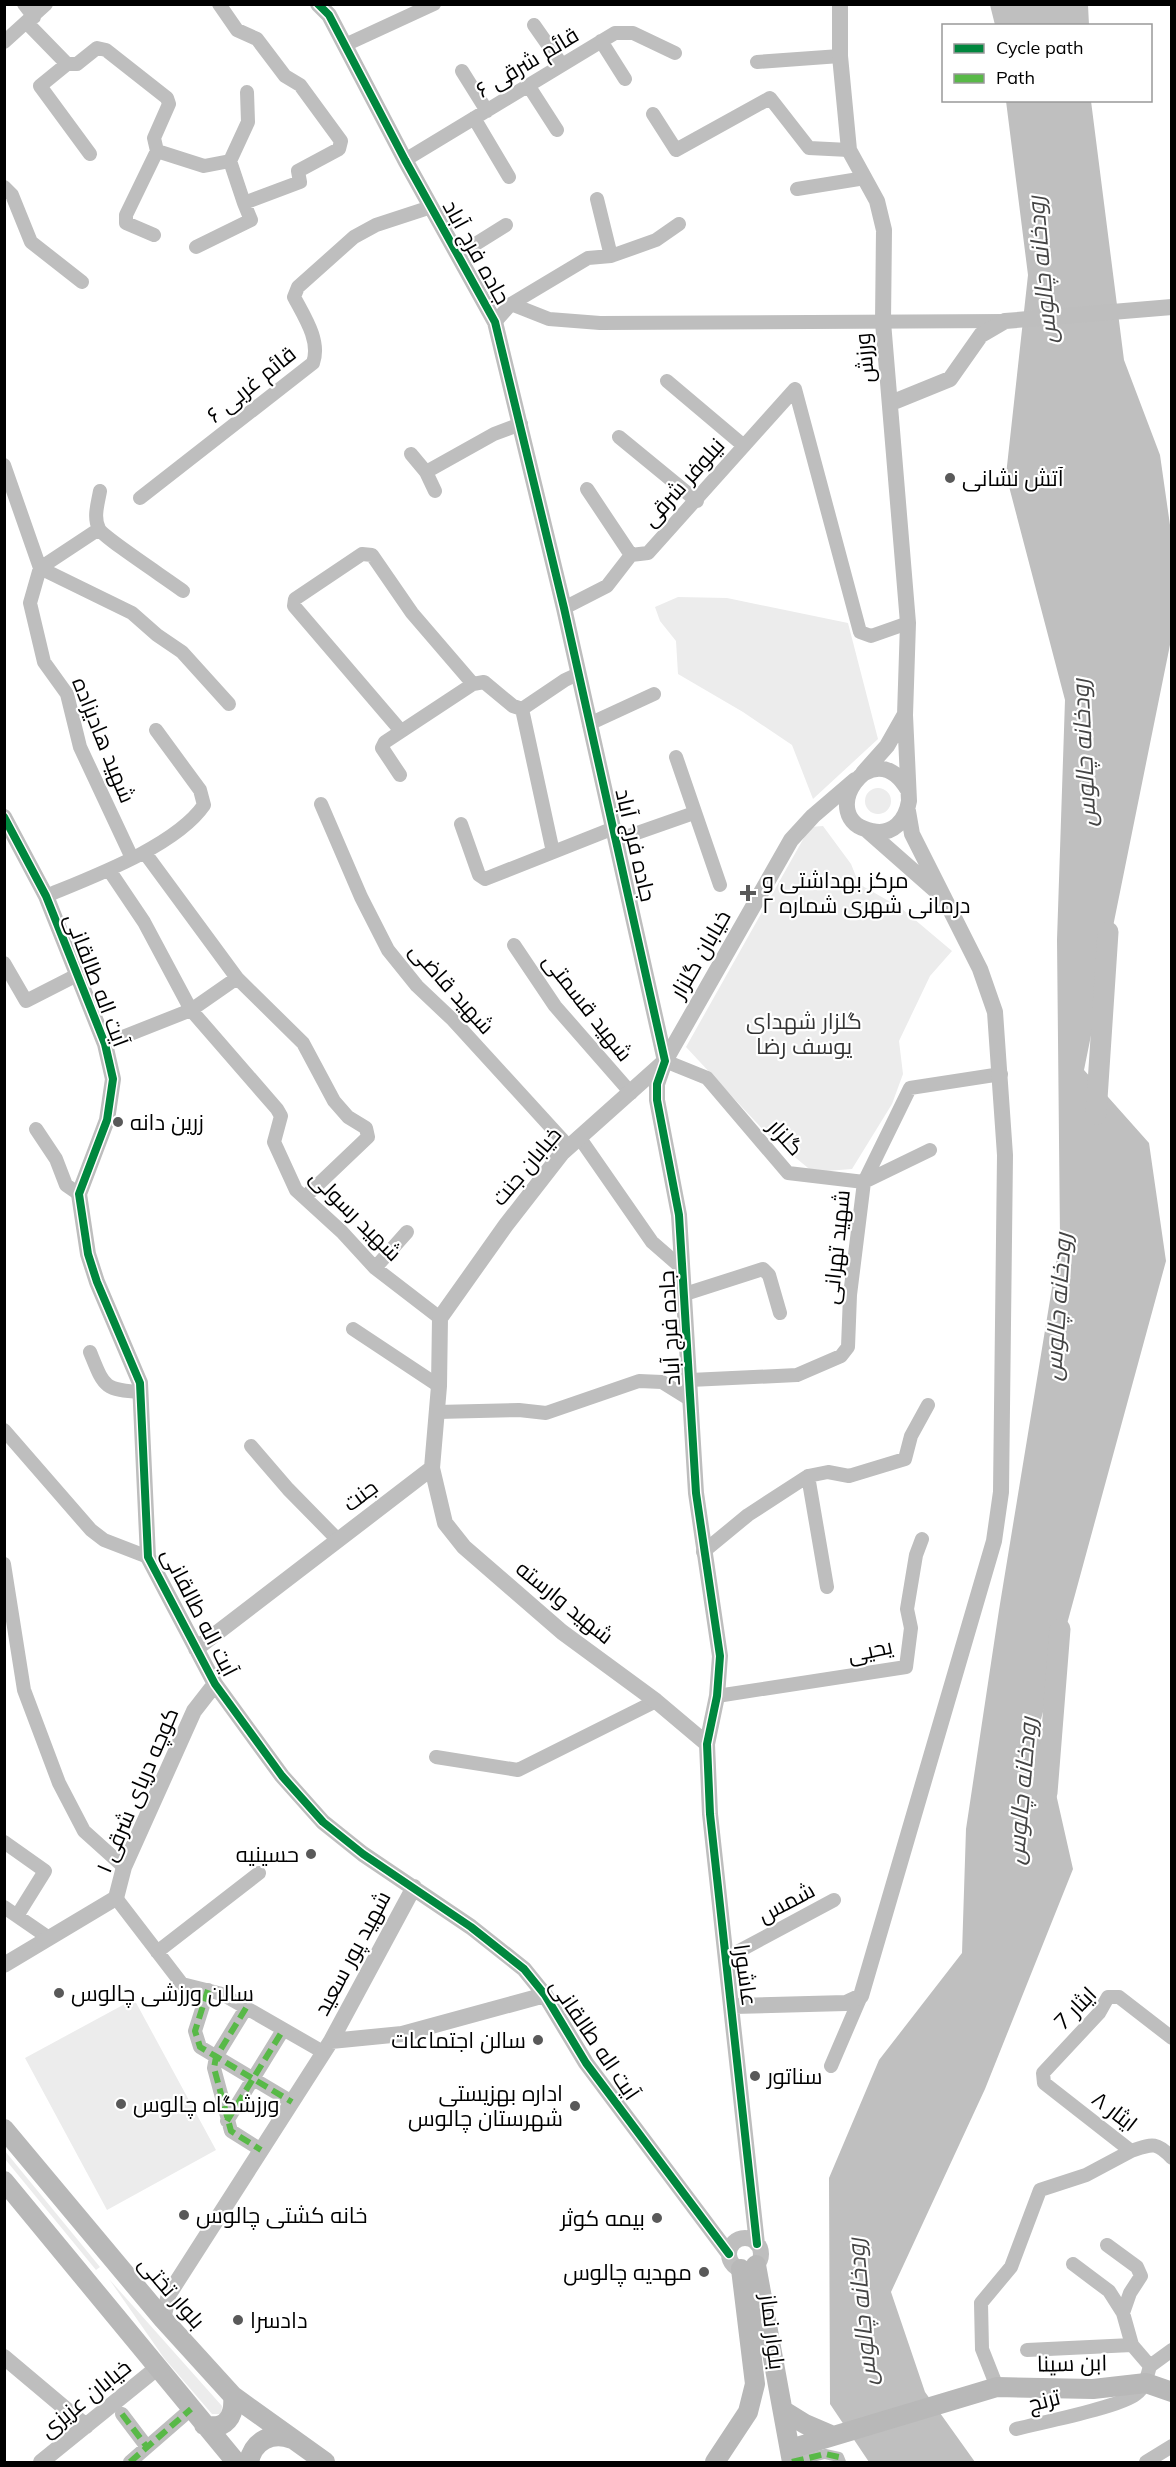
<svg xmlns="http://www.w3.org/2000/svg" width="1176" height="2467" font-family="Mulish,Cairo,sans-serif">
<rect width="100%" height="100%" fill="#fff"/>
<!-- green -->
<path fill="#ececec" d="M 678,597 L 727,598 L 848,623 L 878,739 L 813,799 L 792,745 L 743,712 L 678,674 L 676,641 L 660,621 L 655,607 Z
M865 801a13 13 0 1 1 26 0a13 13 0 1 1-26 0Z
M 823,826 L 851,864 L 859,884 L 901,908 L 952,951 L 930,976 L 899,1041 L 903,1074 L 892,1104 L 852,1169 L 813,1172 L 769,1136 L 686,1047 L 810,827 Z
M 134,1999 L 216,2150 L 107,2210 L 25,2058 Z
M 5,2151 L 100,2267 L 96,2270 L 5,2159 Z
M 109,2279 L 222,2406 L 221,2414 L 212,2414 L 164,2358 Z"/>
<!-- water -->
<path fill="#bfbfbf" d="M 990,5 L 1088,5 L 1089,25 L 995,25 Z
M 1006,101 L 1091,101 L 1124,360 L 1160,455 L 1172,539 L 1172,635 L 1084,1070 L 1149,1143 L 1166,1261 L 1040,1723 L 1073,1869 L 985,2089 L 891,2292 L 925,2392 L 975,2462 L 869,2462 L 830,2404 L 829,2178 L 879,2060 L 962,1953 L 966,1829 L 999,1610 L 1060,1239 L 1057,940 L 1065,700 L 1006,475 L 1028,275 Z"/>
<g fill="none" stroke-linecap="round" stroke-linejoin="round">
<!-- river -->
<path stroke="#bfbfbf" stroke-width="21" d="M 1096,1114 L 1108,932
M 1047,1793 L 1060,1629"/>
<!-- pedestrian -->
<path stroke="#bebebe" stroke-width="10" d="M 792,2462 L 825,2454 L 839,2457 L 841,2462"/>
<!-- minor -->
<path stroke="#bebebe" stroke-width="14" d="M 24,4 L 34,17
M 219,4 L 237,30 L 257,39 L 285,76 L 300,85 L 341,141 L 339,149 L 298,171 L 300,182 L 244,203 L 230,161 L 248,122 L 247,92
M 28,24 L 67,64 L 77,64 L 97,48 L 106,50 L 167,98 L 169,104 L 154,138 L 157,151 L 204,166 L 230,161
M 534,25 L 562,65
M 601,41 L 625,79
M 4,42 L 46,4
M 345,45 L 434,4
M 757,62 L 840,56
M 67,64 L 40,86 L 90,154
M 462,71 L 487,111
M 528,85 L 557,130
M 653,114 L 676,150 L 770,98 L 809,148 L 849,150
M 474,118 L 509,177
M 405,160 L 615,33 L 633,33 L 675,53
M 4,187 L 12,195 L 31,242 L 82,282
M 797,189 L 865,178
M 597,199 L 611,256
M 154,235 L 126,223 L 126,215 L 157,151
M 196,247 L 251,220 L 244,203
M 458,255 L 506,225
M 511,304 L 549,319 L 600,323 L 1007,321
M 495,322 L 511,304 L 588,258 L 611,256 L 656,240 L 679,224
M 667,381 L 744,446
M 795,389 L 860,632 L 871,636 L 908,623
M 619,437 L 697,501
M 411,454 L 426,472
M 4,465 L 40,568 L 30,603 L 44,662 L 67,694 L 80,747 L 132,858
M 587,489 L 631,555
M 100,491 C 98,503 93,517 99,529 C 104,538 170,581 183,591
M 435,491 L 426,472 L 494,434 L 521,424
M 140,498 L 313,363 C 321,341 304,316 294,297 L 298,287 L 354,237 L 376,225 L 431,207
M 99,529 L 40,568 L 132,613 L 157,635 L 182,652 L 229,704
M 564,608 L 607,586 L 631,555 L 648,553 L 795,389
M 522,709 L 553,852
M 589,724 L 654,694
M 401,731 L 294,606 L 295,599 L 362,554 L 372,555 L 412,613 L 473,684
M 676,757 L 720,885
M 400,775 L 382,748 L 385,742 L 473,684 L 484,682 L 513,706 L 522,709 L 565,680 L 578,674
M 321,804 L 361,897 L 388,950 L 417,986 L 453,1020 L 569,1147
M 461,824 L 479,875 L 485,879 L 614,828
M 617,840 L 694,813
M 145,853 L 237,978 L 303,1043 L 334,1101 L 348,1117 L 366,1128 L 368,1137 L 305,1197
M 109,870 L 144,922 L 191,1010 L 277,1109 L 281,1116 L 274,1142 L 296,1190 L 342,1232 L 375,1268 L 440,1318
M 46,896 C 92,877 176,846 204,805 L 200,790 L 156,730
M 514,945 L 555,1006 L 631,1093
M 4,963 L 26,1001 L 77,975
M 105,1044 L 191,1010 L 237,978
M 665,1061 L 707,1078 L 788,1173 L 864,1182 L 930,1150
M 36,1129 L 56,1159 L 66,1185 L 79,1194
M 579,1137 L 652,1242 L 683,1269
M 375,1268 L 407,1232
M 685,1294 L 763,1269 L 769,1275 L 780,1313
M 353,1329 L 439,1386
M 90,1352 C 104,1386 103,1390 141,1392
M 690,1380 L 797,1375 L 841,1356 L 848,1347 L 850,1295 L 864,1182 L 910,1088 L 1001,1074
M 437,1412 L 519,1410 L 546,1413 L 639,1381 L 662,1382 L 691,1400
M 4,1430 L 91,1530 L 104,1540 L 148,1557
M 251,1446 L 288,1489 L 338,1540
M 808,1476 L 827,1587
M 703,1552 L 748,1515 L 808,1476 L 828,1472 L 849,1476 L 905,1459 L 911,1436 L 928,1405
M 4,1564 L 24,1690 L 59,1783 L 84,1831 L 124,1867
M 717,1696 L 906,1667 L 911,1628 L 907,1609 L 916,1555 L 922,1539
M 436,1757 L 518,1770 L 656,1701
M 4,1842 L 45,1871 L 17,1916
M 116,1898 L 182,1984 L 222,1994 L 323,2052
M 4,1907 L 49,1938
M 157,1952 L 259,1873
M 726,1958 L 834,1900
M 208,1990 L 195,2031 L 200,2047 L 292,2102
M 246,2008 L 216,2057 L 214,2068 L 231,2131 L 261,2150
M 1172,2038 L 1119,1997 L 1108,1997 L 1099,2013 L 1043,2073 L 1044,2083 L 1131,2151 C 1152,2144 1156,2141 1172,2158
M 831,2066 L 861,1996
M 227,2121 L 283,2030
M 1107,2245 L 1137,2267 L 1141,2276 L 1130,2293 L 1123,2313
M 1073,2264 L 1109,2291 L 1123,2313 L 1132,2345 L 1150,2366
M 1027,2350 L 1132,2345
M 997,2387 L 982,2349 L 981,2303 L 1011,2267 L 1040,2190 L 1086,2175 L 1131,2151
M 122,2414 L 147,2447
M 1016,2429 C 1039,2423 1121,2407 1136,2394 C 1145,2387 1147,2377 1150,2366 L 1172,2350
M 130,2462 L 191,2409
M 1146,2462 L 1172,2446"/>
<!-- tertiary -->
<path stroke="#bebebe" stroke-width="16" d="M 318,4 L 329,15 L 405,160 L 495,322 L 564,608 L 665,1061 L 657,1084 L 657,1100 L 679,1215 L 696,1493 L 720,1656 L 717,1696 L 707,1744 L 710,1814 L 757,2244
M 840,4 L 840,56 L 849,150 L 877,201 L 884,230 L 883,322 L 908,623 L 905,715 L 909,801 C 906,820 893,836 872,831 C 813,820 872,728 908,790
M 891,403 L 950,379 L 981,335 L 1005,321 L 1172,307
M 863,773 L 887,746 L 904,716
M 4,817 L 46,896 L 105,1044 L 113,1079 L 107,1120 L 79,1194 L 88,1254 L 97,1282 L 140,1383 L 148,1557 L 215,1684 L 282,1776 L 323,1822 L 363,1854 L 471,1927 L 524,1969 L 545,1995 L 586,2063 L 729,2254
M 868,831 L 935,890
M 432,1468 L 445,1523 L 464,1547 L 562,1632 L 656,1701 L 707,1744
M 196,1649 L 432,1468 L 439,1386 L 440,1318 L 506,1225 L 562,1153 L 665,1061 L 791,840 L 813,816 L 855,780
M 4,1965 L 116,1898 L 124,1867 L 194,1711 L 215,1684
M 733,2006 L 846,2003 L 861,1996 L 994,1541 L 1001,1492 L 1005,1155 L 995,1012 L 980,969 L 912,834 L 908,811
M 331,2041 L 402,2034 L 545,1995
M729 2254a16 16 0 1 1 32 0a16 16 0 1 1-32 0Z
M 163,2319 L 169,2294 L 331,2041 L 414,1887
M 4,2357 L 86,2426
M 41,2462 L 157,2368"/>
<!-- secondary -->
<path stroke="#b8b8b8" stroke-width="20" d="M 4,2129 L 163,2319 L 233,2396 L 325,2462
M 4,2181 L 236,2462
M 756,2265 L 792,2462
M 784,2411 L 805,2424 L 833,2436
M 204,2425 C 226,2431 235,2416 233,2396
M 790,2449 L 997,2387 L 1093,2389 L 1146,2383 L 1172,2392
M 249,2462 C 253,2441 272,2431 292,2439
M 715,2462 L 748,2412 L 755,2384 L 741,2269"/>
<!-- quiet -->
<path stroke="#58b947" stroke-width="6" stroke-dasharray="12 6" stroke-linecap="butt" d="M 208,1990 L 195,2031 L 200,2047 L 292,2102
M 246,2008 L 216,2057 L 214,2068 L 231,2131 L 261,2150
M 227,2121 L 283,2030
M 122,2414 L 147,2447
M 130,2462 L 191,2409
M 792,2462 L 825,2454 L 839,2457 L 841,2462"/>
<defs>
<path id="cycleway" d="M 318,4 L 329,15 L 405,160 L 495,322 L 564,608 L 665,1061 L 657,1084 L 657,1100 L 679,1215 L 696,1493 L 720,1656 L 717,1696 L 707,1744 L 710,1814 L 757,2244
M 4,817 L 46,896 L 105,1044 L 113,1079 L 107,1120 L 79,1194 L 88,1254 L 97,1282 L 140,1383 L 148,1557 L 215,1684 L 282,1776 L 323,1822 L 363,1854 L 471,1927 L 524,1969 L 545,1995 L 586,2063 L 729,2254"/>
</defs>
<!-- cycleway casing -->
<use href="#cycleway" stroke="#fff" stroke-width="11"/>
<!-- cycleway -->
<use href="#cycleway" stroke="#00873e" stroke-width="8"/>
</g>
<!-- markers -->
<g fill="#595959" stroke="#fff" stroke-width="2">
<circle cx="950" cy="478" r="6"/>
<path d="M745 884h6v6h6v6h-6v6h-6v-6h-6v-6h6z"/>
<circle cx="118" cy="1122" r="6"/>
<circle cx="311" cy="1854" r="6"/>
<circle cx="59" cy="1993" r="6"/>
<circle cx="538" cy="2040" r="6"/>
<circle cx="755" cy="2076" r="6"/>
<circle cx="121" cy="2104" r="6"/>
<circle cx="575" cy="2106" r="6"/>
<circle cx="184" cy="2215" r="6"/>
<circle cx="657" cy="2218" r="6"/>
<circle cx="704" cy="2272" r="6"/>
<circle cx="238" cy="2320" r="6"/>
</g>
<g text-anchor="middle" stroke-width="4.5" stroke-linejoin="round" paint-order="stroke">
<!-- street labels -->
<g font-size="22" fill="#000" stroke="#fff">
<text transform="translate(527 62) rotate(-31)" y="8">قائم شرقی ۶</text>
<text transform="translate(477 252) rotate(61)" y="8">جاده فرج آباد</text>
<text transform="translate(864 358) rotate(-95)" y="8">ورزش</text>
<text transform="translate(251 384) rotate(-39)" y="8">قائم غربی ۶</text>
<text transform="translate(683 482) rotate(-48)" y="8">نیلوفر شرقی</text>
<text transform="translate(104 740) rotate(68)" y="8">شهید هادیزاده</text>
<text transform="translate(636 845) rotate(77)" y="8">جاده فرج آباد</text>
<text transform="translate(700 954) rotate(-60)" y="8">خیابان گلزار</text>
<text transform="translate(97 980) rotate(69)" y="8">آیت اله طالقانی</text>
<text transform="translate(452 988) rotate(48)" y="8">شهید قاضی</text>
<text transform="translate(588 1007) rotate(52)" y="8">شهید قسمتی</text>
<text transform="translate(786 1137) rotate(48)" y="8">گلزار</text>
<text transform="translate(526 1166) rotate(-50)" y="8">خیابان جنت</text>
<text transform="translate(356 1215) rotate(45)" y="8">شهید رسولی</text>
<text transform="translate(836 1247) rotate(-84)" y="8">شهید تهرانی</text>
<text transform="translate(669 1328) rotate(-93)" y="8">جاده فرج آباد</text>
<text transform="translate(360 1495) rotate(-37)" y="8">جنت</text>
<text transform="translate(565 1602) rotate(39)" y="8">شهید وارسته</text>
<text transform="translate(200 1612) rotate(63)" y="8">آیت اله طالقانی</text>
<text transform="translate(870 1650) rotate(-12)" y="8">یحیی</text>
<text transform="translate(137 1790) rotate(-67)" y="8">کوچه دریای شرقی ۱</text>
<text transform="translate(786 1902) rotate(-28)" y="8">شمس</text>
<text transform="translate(352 1953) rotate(-62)" y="8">شهید پور سعید</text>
<text transform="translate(746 1975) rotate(82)" y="8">عاشورا</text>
<text transform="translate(1075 2008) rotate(-46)" y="8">ایثار 7</text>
<text transform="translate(595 2039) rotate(56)" y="8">آیت اله طالقانی</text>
<text transform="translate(1115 2111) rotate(38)" y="8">ایثار ۸</text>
<text transform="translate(172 2292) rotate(49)" y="8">بلوار تختی</text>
<text transform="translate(773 2332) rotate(83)" y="8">بلوار نماز</text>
<text transform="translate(1072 2363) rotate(-1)" y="8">ابن سینا</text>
<text transform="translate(85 2398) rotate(-39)" y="8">خیابان عزیزی</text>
<text transform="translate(1044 2400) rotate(-14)" y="8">ترنج</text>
</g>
<!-- poi labels -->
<g font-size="22" fill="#000" stroke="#fff" text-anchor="start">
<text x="962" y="486">آتش نشانی</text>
<text x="762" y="888">مرکز بهداشتی و<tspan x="762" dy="25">درمانی شهری شماره ۲</tspan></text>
<text x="130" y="1130">زرین دانه</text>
<text x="299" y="1862" text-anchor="end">حسینیه</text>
<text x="71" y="2001">سالن ورزشی چالوس</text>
<text x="526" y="2048" text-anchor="end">سالن اجتماعات</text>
<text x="767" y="2084">سناتور</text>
<text x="563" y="2101" text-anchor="end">اداره بهزیستی<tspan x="563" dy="25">شهرستان چالوس</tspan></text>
<text x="133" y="2112">ورزشگاه چالوس</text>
<text x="196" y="2223">خانه کشتی چالوس</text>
<text x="645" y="2226" text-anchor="end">بیمه کوثر</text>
<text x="692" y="2280" text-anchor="end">مهدیه چالوس</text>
<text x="250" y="2328">دادسرا</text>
</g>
<!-- park labels -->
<g font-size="22" fill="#333" stroke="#fff">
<text x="804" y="1029">گلزار شهدای<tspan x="804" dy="25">یوسف رضا</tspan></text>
</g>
<!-- water labels -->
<g font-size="24" font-style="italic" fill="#444" stroke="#fff">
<text transform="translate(1042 270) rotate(-95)" y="8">رودخانه چالوس</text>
<text transform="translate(1084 753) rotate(-93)" y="8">رودخانه چالوس</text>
<text transform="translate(1058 1307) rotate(-86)" y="8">رودخانه چالوس</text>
<text transform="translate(1022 1791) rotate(-85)" y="8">رودخانه چالوس</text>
<text transform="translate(862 2312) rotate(-95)" y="8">رودخانه چالوس</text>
</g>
</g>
<!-- border -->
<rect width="1176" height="2467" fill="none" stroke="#000000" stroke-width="12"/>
<!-- legend -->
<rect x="942" y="24" width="210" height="78" fill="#ffffff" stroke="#999999" stroke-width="1.5"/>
<rect x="954" y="44" width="30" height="9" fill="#00873e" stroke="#999999" stroke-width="1.5"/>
<text x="996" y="54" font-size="18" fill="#000000">Cycle path</text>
<rect x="954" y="74" width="30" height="9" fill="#58b947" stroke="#999999" stroke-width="1.5"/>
<text x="996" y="84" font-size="18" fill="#000000">Path</text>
</svg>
